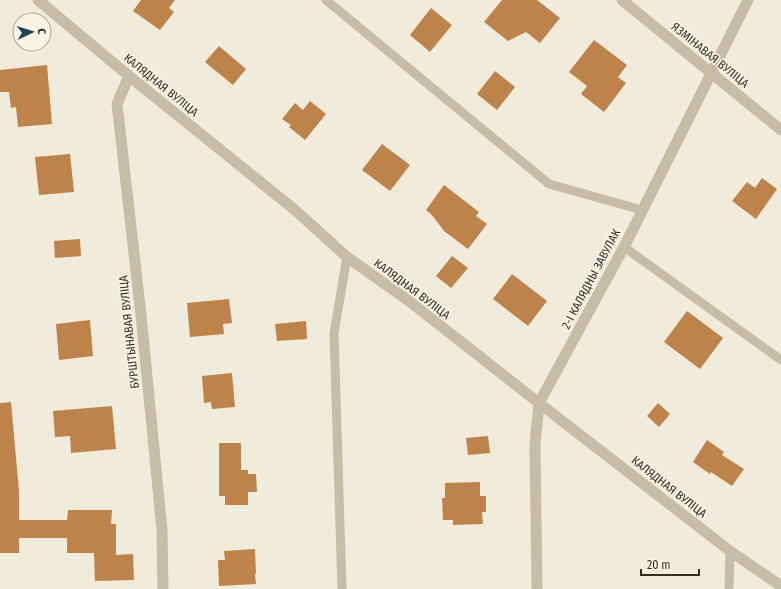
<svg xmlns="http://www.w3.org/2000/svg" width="781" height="589" font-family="'Fira Sans Condensed',sans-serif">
<rect width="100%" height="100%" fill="#f0ebda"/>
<!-- building -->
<path fill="#bd834b" d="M 141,0 L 175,0 L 169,8 L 174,12 L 160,30 L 133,11 Z
M 502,0 L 537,0 L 560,18 L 540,43 L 526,32 L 508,41 L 484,22 Z
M 431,8 L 452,25 L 430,52 L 410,35 Z
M 594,40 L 627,65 L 618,77 L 626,83 L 604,112 L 581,94 L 587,86 L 569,72 Z
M 219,46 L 246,69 L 233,85 L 205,62 Z
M 47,65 L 52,124 L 18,127 L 16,107 L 11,108 L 9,92 L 0,92 L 0,70 Z
M 495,71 L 515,87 L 497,110 L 477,94 Z
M 310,101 L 326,114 L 305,140 L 289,127 L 291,125 L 282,119 L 295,103 L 303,110 Z
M 382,144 L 410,165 L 390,191 L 362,170 Z
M 70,154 L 74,192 L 39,195 L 35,157 Z
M 762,178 L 777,189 L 756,219 L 732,201 L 747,182 L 755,188 Z
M 444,185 L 479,212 L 476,216 L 487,224 L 468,249 L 444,231 L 432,215 L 426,210 Z
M 80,239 L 81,256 L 55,258 L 54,241 Z
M 452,256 L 468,268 L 451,288 L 436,276 Z
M 512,274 L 547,301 L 528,326 L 493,299 Z
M 229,299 L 232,323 L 223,324 L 224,334 L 190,337 L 187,303 Z
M 687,311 L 723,338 L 700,369 L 664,342 Z
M 90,320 L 93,356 L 59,360 L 56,324 Z
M 306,321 L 307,339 L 277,341 L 275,324 Z
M 232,373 L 235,407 L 212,409 L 211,402 L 204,403 L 202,376 Z
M 11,402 L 19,491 L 19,520 L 67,520 L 68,510 L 112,510 L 111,524 L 116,524 L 116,555 L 133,554 L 134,580 L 95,581 L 94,553 L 67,553 L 67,538 L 19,538 L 19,553 L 0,553 L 0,403 Z
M 658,403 L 670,414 L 659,427 L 647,416 Z
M 112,406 L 116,449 L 71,453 L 70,436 L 55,437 L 53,411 Z
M 488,436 L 490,453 L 468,455 L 466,438 Z
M 707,440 L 724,452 L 722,455 L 744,469 L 732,486 L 711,472 L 710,474 L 693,462 Z
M 219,443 L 241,443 L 241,470 L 248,470 L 248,474 L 256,474 L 257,492 L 248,492 L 248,505 L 225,505 L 225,496 L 219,496 Z
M 480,482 L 480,496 L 486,496 L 486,512 L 482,512 L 483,524 L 453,525 L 453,520 L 443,520 L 442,498 L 445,498 L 445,483 Z
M 255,549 L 256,574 L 255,574 L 256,584 L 219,586 L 218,560 L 225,560 L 224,551 Z"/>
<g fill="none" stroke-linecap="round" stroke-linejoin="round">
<!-- service -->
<path stroke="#c7bda7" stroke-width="9" d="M 326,0 L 549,184 L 642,210
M 624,247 L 781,360
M 342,589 L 334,333 L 347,257
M 729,589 L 730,551"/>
<!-- minor -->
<path stroke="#c7bda7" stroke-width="11" d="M 38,0 L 129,76 L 295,210 L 347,257 L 409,301 L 539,403 L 730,551 L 781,586
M 622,0 L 781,130
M 129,76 L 117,104 L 141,315 L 162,530 L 163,589
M 537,589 L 535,445 L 539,403 L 624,247 L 748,0"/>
</g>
<g text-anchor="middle" stroke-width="3" stroke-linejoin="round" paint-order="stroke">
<!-- street labels -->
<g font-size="12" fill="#342e27" stroke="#f8f4e6">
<text transform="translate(710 55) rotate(39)" y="4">ЯЗМІНАВАЯ ВУЛІЦА</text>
<text transform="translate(161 85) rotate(39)" y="4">КАЛЯДНАЯ ВУЛІЦА</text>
<text transform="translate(591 279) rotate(-62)" y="4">2-І КАЛЯДНЫ ЗАВУЛАК</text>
<text transform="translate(412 289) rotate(37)" y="4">КАЛЯДНАЯ ВУЛІЦА</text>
<text transform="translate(129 332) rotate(-96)" y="4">БУРШТЫНАВАЯ ВУЛІЦА</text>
<text transform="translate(669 487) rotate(38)" y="4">КАЛЯДНАЯ ВУЛІЦА</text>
</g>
</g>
<!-- north arrow -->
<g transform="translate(32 32) rotate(86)"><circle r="19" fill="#f8f4e6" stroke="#aaa59a"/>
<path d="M0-3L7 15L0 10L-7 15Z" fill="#204252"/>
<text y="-6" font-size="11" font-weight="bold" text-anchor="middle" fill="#342e27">С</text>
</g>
<!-- scale -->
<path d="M641 569v6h58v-6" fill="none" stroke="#342e27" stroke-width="2"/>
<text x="647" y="569" font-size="12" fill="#342e27" stroke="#f8f4e6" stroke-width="3" paint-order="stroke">20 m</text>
</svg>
